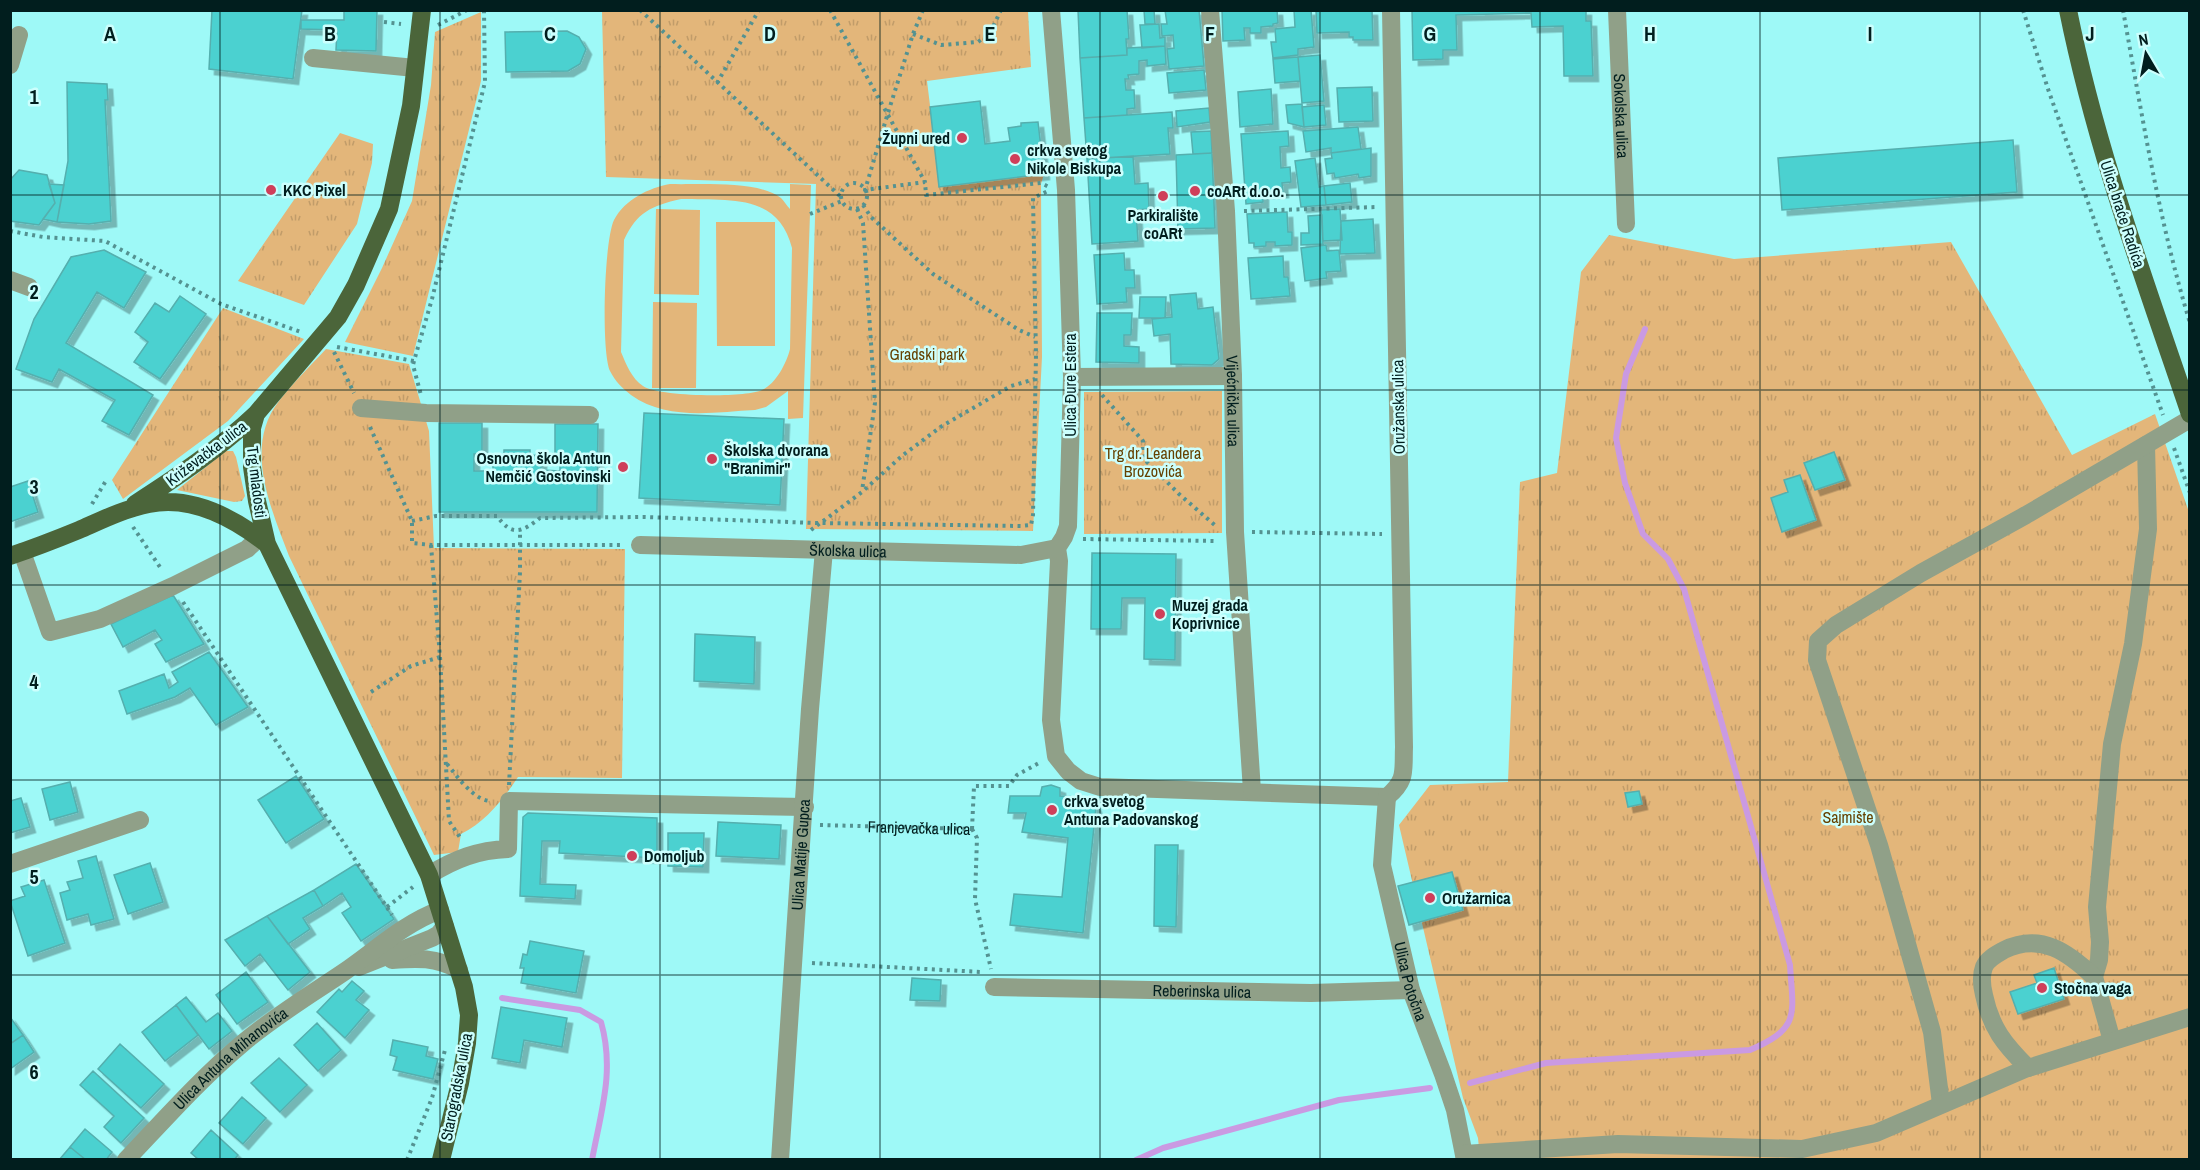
<svg xmlns="http://www.w3.org/2000/svg" width="2200" height="1170" font-family="'Archivo Narrow',sans-serif">
<defs>
<pattern id="grass-tufts" width="24" height="20" patternUnits="userSpaceOnUse" patternTransform="scale(1.5)"><rect width="24" height="20" fill="#e3b67a"/><path d="M3 7l-1-3M5 7V3M7 7l1-3M15 17l-1-3M17 17v-4M19 17l1-3" fill="none" stroke="#c19c69"/></pattern>
<filter id="shadow"><feDropShadow dx="5.5" dy="5.5" stdDeviation="0" flood-color="#0004"/></filter>
</defs>
<rect width="100%" height="100%" fill="#9ef9f7"/>
<!-- grass -->
<path fill="url(#grass-tufts)" d="M 602,11 L 1028,11 L 1031,67 L 927,81 L 940,187 L 1044,174 L 1041,184 L 1042,357 L 1033,531 L 806,529 L 816,184 L 606,177 Z
M 481,12 L 481,81 L 413,356 L 345,342 L 382,268 L 412,201 L 431,85 L 435,32 Z
M 340,133 L 373,144 L 372,163 L 357,224 L 304,305 L 238,281 Z
M 1609,235 L 1734,259 L 1951,242 L 2072,455 L 2155,414 L 2190,515 L 2189,1159 L 1480,1159 L 1478,1138 L 1463,1098 L 1399,825 L 1430,785 L 1508,782 L 1520,482 L 1557,473 L 1581,272 Z
M 223,308 L 304,339 L 228,421 L 123,499 L 112,480 Z
M 326,349 L 409,364 L 429,431 L 434,548 L 625,549 L 622,778 L 518,777 C 503,800 485,822 461,834 L 458,852 L 434,855 L 289,556 C 271,508 243,447 279,401 C 293,383 310,366 326,349 Z
M 1222,391 L 1222,533 L 1084,534 L 1084,392 Z
M 226,451 L 233,451 L 236,457 L 245,496 L 242,501 L 234,502 L 177,490 Z"/>
<!-- pitch -->
<path fill="#e3b67a" fill-rule="evenodd" d="M 670,184 C 699,185 758,180 781,198 C 784,201 787,206 790,209 L 790,184 L 811,185 L 803,418 L 788,419 L 788,391 L 766,407 L 755,410 C 714,412 667,421 631,395 C 622,388 615,381 610,371 C 601,351 604,241 614,220 C 625,199 649,188 670,184 ZM 681,199 C 727,201 778,192 792,248 L 790,349 C 787,362 776,384 762,390 C 745,398 659,397 643,386 C 632,379 626,364 621,352 L 624,240 C 637,212 651,206 681,199 Z
M 656,209 L 700,210 L 699,295 L 654,294 Z
M 716,222 L 775,222 L 775,346 L 717,346 Z
M 653,302 L 697,303 L 696,388 L 652,388 Z"/>
<g fill="none" stroke-linecap="round" stroke-linejoin="round">
<!-- stream -->
<path stroke="#ca9ae2" stroke-width="6" d="M 502,998 L 580,1010 L 601,1022 C 615,1071 601,1111 592,1160
M 1470,1083 L 1546,1063 L 1750,1050 C 1801,1028 1793,1015 1790,965 L 1684,589 L 1668,559 L 1643,534 L 1625,483 L 1616,438 L 1626,374 L 1645,329
M 1136,1160 L 1163,1148 L 1339,1100 L 1430,1088"/>
</g>
<!-- building -->
<path fill="#4cd1d0" stroke="#54afae" stroke-width="1.5" filter="url(#shadow)" d="M 212,10 L 302,10 L 293,79 L 209,69 Z
M 344,10 L 377,10 L 376,51 L 336,50 L 337,30 L 301,29 L 301,20 L 344,20 Z
M 1078,10 L 1127,10 L 1129,39 L 1126,39 L 1127,55 L 1080,58 Z
M 1144,10 L 1154,10 L 1155,24 L 1145,24 Z
M 1165,10 L 1199,10 L 1204,66 L 1169,69 L 1167,49 L 1174,48 L 1173,35 L 1162,36 L 1161,24 L 1167,24 Z
M 1222,10 L 1277,10 L 1278,23 L 1273,24 L 1273,26 L 1261,27 L 1261,33 L 1250,33 L 1250,28 L 1244,28 L 1245,40 L 1223,41 Z
M 1294,10 L 1311,10 L 1314,47 L 1298,49 L 1298,55 L 1273,58 L 1271,42 L 1276,42 L 1275,29 L 1295,27 Z
M 1316,10 L 1372,10 L 1373,40 L 1353,40 L 1353,37 L 1349,37 L 1349,32 L 1317,33 Z
M 1412,10 L 1586,10 L 1586,21 L 1591,21 L 1593,76 L 1564,76 L 1563,26 L 1532,27 L 1531,13 L 1456,15 L 1457,50 L 1443,50 L 1443,59 L 1413,60 Z
M 1159,24 L 1160,38 L 1165,37 L 1165,46 L 1142,48 L 1140,25 Z
M 567,31 L 579,37 L 586,49 L 580,64 L 568,71 L 506,72 L 505,32 Z
M 1165,46 L 1166,64 L 1147,66 L 1147,60 L 1139,61 L 1139,74 L 1128,75 L 1129,79 L 1125,79 L 1126,90 L 1134,90 L 1135,108 L 1127,109 L 1127,115 L 1084,118 L 1080,58 L 1127,55 L 1127,48 Z
M 1320,55 L 1324,101 L 1302,103 L 1298,57 Z
M 1298,57 L 1300,81 L 1275,83 L 1273,59 Z
M 1204,70 L 1206,90 L 1169,93 L 1167,73 Z
M 67,82 L 107,84 L 108,100 L 105,100 L 111,221 L 89,224 L 57,222 L 68,161 Z
M 1372,87 L 1373,121 L 1339,122 L 1337,88 Z
M 1271,89 L 1273,124 L 1240,127 L 1238,92 Z
M 980,101 L 985,144 L 1010,141 L 1008,128 L 1021,126 L 1021,123 L 1038,122 L 1044,174 L 939,187 L 930,107 Z
M 1302,104 L 1304,127 L 1288,123 L 1286,105 Z
M 1324,105 L 1326,125 L 1304,127 L 1302,107 Z
M 1209,108 L 1210,122 L 1177,127 L 1176,111 Z
M 1172,112 L 1173,128 L 1168,128 L 1170,154 L 1087,159 L 1084,118 Z
M 1358,127 L 1361,149 L 1331,153 L 1331,148 L 1306,152 L 1303,131 Z
M 1211,131 L 1212,153 L 1193,154 L 1191,132 Z
M 1288,131 L 1289,146 L 1280,147 L 1281,168 L 1290,167 L 1291,182 L 1282,183 L 1283,192 L 1263,193 L 1263,202 L 1246,204 L 1241,134 Z
M 2013,140 L 2017,192 L 1782,210 L 1778,158 Z
M 1371,148 L 1371,176 L 1359,178 L 1358,174 L 1335,178 L 1334,173 L 1327,174 L 1325,159 L 1332,158 L 1331,153 Z
M 1212,153 L 1215,228 L 1178,229 L 1176,155 Z
M 1133,156 L 1135,184 L 1148,183 L 1149,209 L 1136,210 L 1138,241 L 1092,244 L 1087,159 Z
M 1315,158 L 1319,187 L 1324,186 L 1326,205 L 1301,207 L 1295,161 Z
M 19,170 L 47,175 L 55,203 L 39,225 L 10,221 L 10,180 Z
M 1350,183 L 1352,202 L 1326,205 L 1324,186 Z
M 49,184 L 64,185 L 57,222 L 43,219 L 55,203 Z
M 1340,209 L 1342,240 L 1323,241 L 1321,210 Z
M 1287,212 L 1288,232 L 1292,232 L 1292,245 L 1275,246 L 1275,242 L 1266,242 L 1266,246 L 1254,247 L 1254,243 L 1249,243 L 1247,214 Z
M 1322,215 L 1323,244 L 1301,245 L 1301,233 L 1309,233 L 1308,216 Z
M 1373,219 L 1375,253 L 1340,254 L 1341,221 Z
M 1326,245 L 1327,251 L 1339,250 L 1341,271 L 1326,272 L 1327,278 L 1305,281 L 1301,248 Z
M 104,250 L 146,272 L 124,308 L 97,292 L 66,343 L 153,395 L 129,435 L 102,421 L 115,400 L 59,369 L 52,382 L 16,369 L 34,319 L 71,257 Z
M 1124,253 L 1125,270 L 1134,270 L 1135,288 L 1126,288 L 1127,302 L 1097,304 L 1094,255 Z
M 1283,256 L 1284,277 L 1288,277 L 1290,296 L 1251,299 L 1248,258 Z
M 1196,293 L 1198,309 L 1213,307 L 1219,359 L 1212,365 L 1171,364 L 1170,334 L 1154,336 L 1152,319 L 1172,317 L 1170,295 Z
M 180,296 L 206,314 L 160,379 L 134,362 L 148,342 L 135,332 L 155,303 L 169,312 Z
M 1140,297 L 1166,297 L 1165,318 L 1139,318 Z
M 1097,313 L 1132,313 L 1131,335 L 1124,335 L 1124,346 L 1139,347 L 1139,363 L 1096,362 Z
M 644,413 L 784,419 L 780,505 L 639,498 Z
M 439,423 L 482,423 L 482,454 L 474,454 L 474,471 L 493,471 L 493,456 L 504,456 L 504,450 L 530,450 L 530,455 L 541,456 L 541,470 L 560,471 L 560,455 L 555,455 L 555,424 L 598,424 L 597,512 L 439,512 Z
M 1834,452 L 1845,480 L 1815,490 L 1804,463 Z
M 1800,475 L 1816,520 L 1782,532 L 1771,498 L 1788,492 L 1784,480 Z
M 28,481 L 38,512 L 10,522 L 10,487 Z
M 1092,553 L 1176,554 L 1175,660 L 1144,659 L 1145,598 L 1122,598 L 1121,629 L 1091,629 Z
M 173,595 L 204,644 L 166,662 L 155,644 L 162,640 L 155,630 L 123,647 L 111,624 Z
M 695,634 L 755,637 L 754,684 L 694,681 Z
M 209,652 L 248,707 L 216,725 L 190,688 L 175,697 L 127,714 L 119,691 L 164,674 L 169,688 L 178,682 L 172,672 Z
M 296,776 L 324,819 L 286,843 L 258,800 Z
M 70,782 L 78,812 L 50,820 L 42,789 Z
M 1051,785 L 1060,788 L 1060,796 L 1092,798 L 1096,807 L 1083,933 L 1010,925 L 1014,894 L 1062,897 L 1068,838 L 1022,832 L 1026,813 L 1008,813 L 1010,796 L 1040,796 L 1042,787 Z
M 1639,791 L 1642,804 L 1628,807 L 1625,793 Z
M 21,798 L 30,827 L 10,833 L 10,801 Z
M 528,813 L 657,818 L 657,858 L 559,853 L 560,841 L 542,841 L 540,884 L 576,885 L 575,899 L 520,896 L 523,817 Z
M 718,822 L 781,825 L 779,859 L 716,856 Z
M 668,833 L 704,833 L 703,867 L 668,866 Z
M 1155,845 L 1178,845 L 1176,927 L 1154,926 Z
M 96,856 L 114,919 L 91,925 L 88,914 L 67,920 L 60,893 L 70,890 L 67,882 L 83,878 L 78,861 Z
M 150,863 L 163,902 L 128,914 L 114,875 Z
M 356,864 L 394,919 L 361,941 L 342,913 L 351,907 L 342,893 L 323,906 L 314,890 Z
M 1452,872 L 1463,910 L 1409,925 L 1398,886 Z
M 44,880 L 65,943 L 28,956 L 10,901 L 25,896 L 21,887 Z
M 314,890 L 323,906 L 303,918 L 310,929 L 288,944 L 267,916 Z
M 267,916 L 310,972 L 288,990 L 260,954 L 245,966 L 225,940 Z
M 530,941 L 584,951 L 576,993 L 521,983 L 524,968 L 520,968 L 523,954 L 527,955 Z
M 2054,968 L 2064,999 L 2018,1014 L 2010,992 L 2037,983 L 2034,975 Z
M 246,972 L 268,1002 L 237,1024 L 216,995 Z
M 912,978 L 941,980 L 940,1001 L 910,1000 Z
M 352,981 L 364,991 L 356,1000 L 369,1010 L 345,1038 L 317,1012 L 339,989 L 342,992 Z
M 186,997 L 206,1022 L 218,1013 L 232,1031 L 209,1049 L 176,1005 Z
M 176,1005 L 198,1035 L 165,1061 L 142,1032 Z
M 501,1007 L 567,1018 L 562,1047 L 524,1040 L 520,1063 L 492,1058 Z
M 10,1017 L 23,1035 L 10,1044 Z
M 317,1023 L 341,1050 L 318,1071 L 294,1045 Z
M 23,1035 L 34,1052 L 10,1069 L 10,1044 Z
M 393,1040 L 428,1047 L 426,1056 L 438,1059 L 433,1079 L 393,1070 L 397,1057 L 390,1055 Z
M 120,1044 L 164,1084 L 141,1108 L 98,1069 Z
M 279,1058 L 307,1085 L 280,1112 L 251,1083 Z
M 93,1071 L 144,1118 L 121,1143 L 104,1127 L 114,1116 L 80,1085 Z
M 242,1097 L 266,1118 L 243,1144 L 219,1123 Z
M 85,1129 L 112,1152 L 106,1160 L 86,1160 L 70,1147 Z
M 211,1130 L 238,1155 L 234,1160 L 199,1160 L 191,1153 Z
M 70,1147 L 86,1160 L 59,1160 Z"/>
<g fill="none" stroke-linecap="round" stroke-linejoin="round">
<!-- path -->
<g stroke="#549291" stroke-width="4" stroke-dasharray="3 4.5" stroke-linecap="butt">
<path d="M 640,10 L 841,197"/>
<path d="M 830,10 L 925,182"/>
<path d="M 923,10 L 913,34 L 887,116 L 865,190 L 925,182 L 926,195 L 1041,183 L 1049,187"/>
<path d="M 2023,10 L 2048,89 L 2163,415"/>
<path d="M 2123,10 C 2142,115 2159,222 2190,323"/>
<path d="M 384,22 L 401,24"/>
<path d="M 438,25 L 467,10"/>
<path d="M 913,34 L 941,45 L 978,42 L 990,33 L 1001,10"/>
<path d="M 717,83 L 759,10"/>
<circle cx="854" cy="196" r="13"/>
<path d="M 863,205 L 871,217 L 933,274 L 1019,330 L 1035,337"/>
<path d="M 857,209 L 863,223 L 875,403 L 862,491"/>
<path d="M 1244,211 L 1378,207"/>
<path d="M 810,214 L 842,201"/>
<path d="M 10,231 L 43,237 L 105,241 L 221,304 L 301,332"/>
<path d="M 337,347 L 414,361 L 432,299 L 485,82 L 484,10"/>
<path d="M 334,352 L 354,393"/>
<path d="M 414,361 L 413,365 L 421,395"/>
<path d="M 1102,395 L 1143,441 L 1143,452 L 1147,462 L 1179,494 L 1217,527"/>
<path d="M 370,427 L 412,521 L 412,543 L 431,545 L 622,545"/>
<path d="M 2174,448 L 2190,493"/>
<path d="M 92,504 L 107,479"/>
<path d="M 412,521 L 436,516 L 497,516 C 512,537 522,532 540,518 L 643,517 L 818,523 L 1021,526 L 1031,525 L 1033,515 L 1036,355 L 1033,198 L 1048,191"/>
<path d="M 133,527 L 162,570"/>
<path d="M 811,530 L 862,492 L 903,455 L 942,426 L 1011,386 L 1035,379"/>
<path d="M 1252,532 L 1382,534"/>
<path d="M 1083,539 L 1217,541"/>
<path d="M 431,545 L 440,657 L 449,821 L 461,839"/>
<path d="M 183,602 L 392,915"/>
<path d="M 371,692 L 411,666 L 440,657"/>
<path d="M 447,764 C 457,776 474,801 491,801"/>
<path d="M 509,785 L 520,572 L 520,531"/>
<path id="s1" d="M 820,825 L 972,829"/>
<path d="M 972,829 L 977,838 L 975,899 L 991,969"/>
<path d="M 972,829 L 974,786 L 1009,786 L 1017,775 L 1039,763"/>
<path d="M 387,907 L 413,887"/>
<path d="M 812,963 L 982,972"/>
<path d="M 407,1160 L 432,1098 L 445,1050"/>
</g>
<!-- minor -->
<g stroke="#90a088" stroke-width="18">
<path d="M 1051,10 L 1066,190 L 1069,282 L 1072,377 L 1068,526 L 1064,537 L 1057,548 L 1059,561 L 1051,720 L 1056,756 L 1068,771 L 1081,781 L 1100,787 L 1387,797"/>
<path id="s2" d="M 1210,10 L 1226,211 L 1233,376 L 1235,532 L 1252,791"/>
<path id="s3" d="M 1617,10 L 1626,224"/>
<path d="M 313,58 L 415,68"/>
<path d="M 10,65 L 19,35"/>
<path d="M 10,280 L 29,287"/>
<path d="M 1072,377 L 1233,376"/>
<path d="M 361,408 L 426,413 L 590,415"/>
<path id="s4" d="M 640,545 L 1021,555 L 1057,548"/>
<path d="M 22,552 L 50,632 L 100,619 L 173,586 L 247,549 L 259,538"/>
<path d="M 1387,797 C 1407,780 1403,772 1404,747 L 1391,10"/>
<path id="s5" d="M 1387,797 L 1382,865 L 1411,990 L 1443,1074 L 1455,1110 L 1465,1160"/>
<path d="M 10,864 L 140,820"/>
<path d="M 429,875 C 455,859 478,850 508,849 L 509,801 L 805,807"/>
<path d="M 392,960 C 417,958 436,957 459,970"/>
<path d="M 359,967 L 432,938 L 439,934 L 445,926"/>
<path id="s6" d="M 994,987 L 1311,993 L 1411,990"/>
<path d="M 2112,1041 L 2094,977 L 2099,960 L 2100,942 L 2097,907 L 2112,744 L 2133,644 L 2148,529 L 2146,445"/>
<path d="M 2028,1068 C 2004,1044 1991,1028 1984,995 C 1982,987 1981,975 1984,967 C 1987,959 1997,954 2004,950 C 2041,932 2069,953 2094,977"/>
<path d="M 1941,1104 L 1932,1032 L 1879,845 L 1817,660 L 1818,641 L 1836,625 L 1921,573 L 2026,515 L 2190,419"/>
<path d="M 1464,1154 L 1618,1144 L 1802,1149 L 1876,1133 L 2025,1069 L 2190,1017"/>
<path id="s7" d="M 126,1160 C 164,1120 201,1078 243,1043 C 275,1016 310,995 344,972 C 376,950 403,924 440,910"/>
<path id="s8" d="M 780,1160 L 810,709 L 824,550"/>
</g>
<!-- major -->
<path stroke="#4b653a" stroke-width="18" d="M 422,10 L 411,106 L 389,209 L 356,285 L 338,317 L 256,414 L 252,428 L 252,467 L 257,501 L 267,544 L 429,875 L 464,987 L 469,1015 L 467,1043 L 460,1083 L 441,1160
M 2068,10 C 2096,149 2145,281 2190,414
M 135,504 C 177,477 220,448 256,414
M 10,556 C 34,548 57,539 79,530 C 102,520 124,509 149,504 C 192,495 235,519 267,544"/>
</g>
<!-- grid -->
<path fill="none" stroke="#011e1e" stroke-width="1.5" stroke-opacity="0.55" d="M 220,10 L 220,1160M 440,10 L 440,1160M 660,10 L 660,1160M 880,10 L 880,1160M 1100,10 L 1100,1160M 1320,10 L 1320,1160M 1540,10 L 1540,1160M 1760,10 L 1760,1160M 1980,10 L 1980,1160M 10,195 L 2190,195M 10,390 L 2190,390M 10,585 L 2190,585M 10,780 L 2190,780M 10,975 L 2190,975"/>
<!-- markers -->
<g fill="#cf3f5a" stroke="#ccfffd" stroke-width="2">
<circle cx="962" cy="138" r="6"/>
<circle cx="1015" cy="159" r="6"/>
<circle cx="271" cy="190" r="6"/>
<circle cx="1195" cy="191" r="6"/>
<circle cx="1163" cy="196" r="6"/>
<circle cx="712" cy="459" r="6"/>
<circle cx="623" cy="467" r="6"/>
<circle cx="1160" cy="614" r="6"/>
<circle cx="1052" cy="810" r="6"/>
<circle cx="632" cy="856" r="6"/>
<circle cx="1430" cy="898" r="6"/>
<circle cx="2042" cy="988" r="6"/>
</g>
<g text-anchor="middle" stroke-width="5" stroke-linejoin="round" paint-order="stroke">
<!-- street labels -->
<g font-size="16" fill="#011e1e" stroke="#ccfffd">
<text dy="6" stroke="none"><textPath href="#s3" startOffset="106">Sokolska ulica</textPath></text>
<text transform="translate(2123 214) rotate(72)" y="6">Ulica braće Radića</text>
<text transform="translate(1070 385) rotate(-90)" y="6">Ulica Đure Estera</text>
<text dy="6" stroke="none"><textPath href="#s2" startOffset="392">Vijećnička ulica</textPath></text>
<text transform="translate(1398 407) rotate(-91)" y="6">Oružanska ulica</text>
<text transform="translate(206 453) rotate(-37)" y="6">Križevačka ulica</text>
<text transform="translate(257 482) rotate(83)" y="6">Trg mladosti</text>
<text dy="6" stroke="none"><textPath href="#s4" startOffset="208">Školska ulica</textPath></text>
<text dy="6" stroke="none"><textPath href="#s1" startOffset="99">Franjevačka ulica</textPath></text>
<text dy="6" stroke="none"><textPath href="#s8" startOffset="306">Ulica Matije Gupca</textPath></text>
<text dy="6" stroke="none"><textPath href="#s5" startOffset="188">Ulica Potočna</textPath></text>
<text dy="6" stroke="none"><textPath href="#s6" startOffset="208">Reberinska ulica</textPath></text>
<text dy="6" stroke="none"><textPath href="#s7" startOffset="146">Ulica Antuna Mihanovića</textPath></text>
<text transform="translate(456 1087) rotate(-79)" y="6">Starogradska ulica</text>
</g>
<!-- poi labels -->
<g font-size="16" font-weight="bold" fill="#011e1e" stroke="#ccfffd" text-anchor="start">
<text x="950" y="144" text-anchor="end">Župni ured</text>
<text x="1027" y="156">crkva svetog<tspan x="1027" dy="18">Nikole Biskupa</tspan></text>
<text x="283" y="196">KKC Pixel</text>
<text x="1207" y="197">coARt d.o.o.</text>
<text x="1163" y="221" text-anchor="middle">Parkiralište<tspan x="1163" dy="18">coARt</tspan></text>
<text x="724" y="456">Školska dvorana<tspan x="724" dy="18">"Branimir"</tspan></text>
<text x="611" y="464" text-anchor="end">Osnovna škola Antun<tspan x="611" dy="18">Nemčić Gostovinski</tspan></text>
<text x="1172" y="611">Muzej grada<tspan x="1172" dy="18">Koprivnice</tspan></text>
<text x="1064" y="807">crkva svetog<tspan x="1064" dy="18">Antuna Padovanskog</tspan></text>
<text x="644" y="862">Domoljub</text>
<text x="1442" y="904">Oružarnica</text>
<text x="2054" y="994">Stočna vaga</text>
</g>
<!-- park labels -->
<g font-size="16" fill="#654100" stroke="#ccfffd">
<text x="927" y="360">Gradski park</text>
<text x="1153" y="459">Trg dr. Leandera<tspan x="1153" dy="18">Brozovića</tspan></text>
<text x="1848" y="823">Sajmište</text>
</g>
</g>
<g font-size="20" text-anchor="middle" font-weight="bold" fill="#011e1e" stroke="#ccfffd" stroke-width="5" stroke-linejoin="round" paint-order="stroke">
<text x="110" y="41">A</text>
<text x="330" y="41">B</text>
<text x="550" y="41">C</text>
<text x="770" y="41">D</text>
<text x="990" y="41">E</text>
<text x="1210" y="41">F</text>
<text x="1430" y="41">G</text>
<text x="1650" y="41">H</text>
<text x="1870" y="41">I</text>
<text x="2090" y="41">J</text>
<text x="34" y="104">1</text>
<text x="34" y="299">2</text>
<text x="34" y="494">3</text>
<text x="34" y="689">4</text>
<text x="34" y="884">5</text>
<text x="34" y="1079">6</text>
</g>
<!-- border -->
<rect width="2200" height="1170" fill="none" stroke="#011e1e" stroke-width="24"/>
<!-- north arrow -->
<g transform="translate(2146 54) rotate(350)" stroke="#ccfffd" stroke-width="4.5" paint-order="stroke">
<path d="M0-4.5L10 22L0 15L-10 22Z" fill="#011e1e"/>
<text y="-9" font-size="16" font-weight="bold" text-anchor="middle" fill="#011e1e">N</text>
</g>
</svg>
